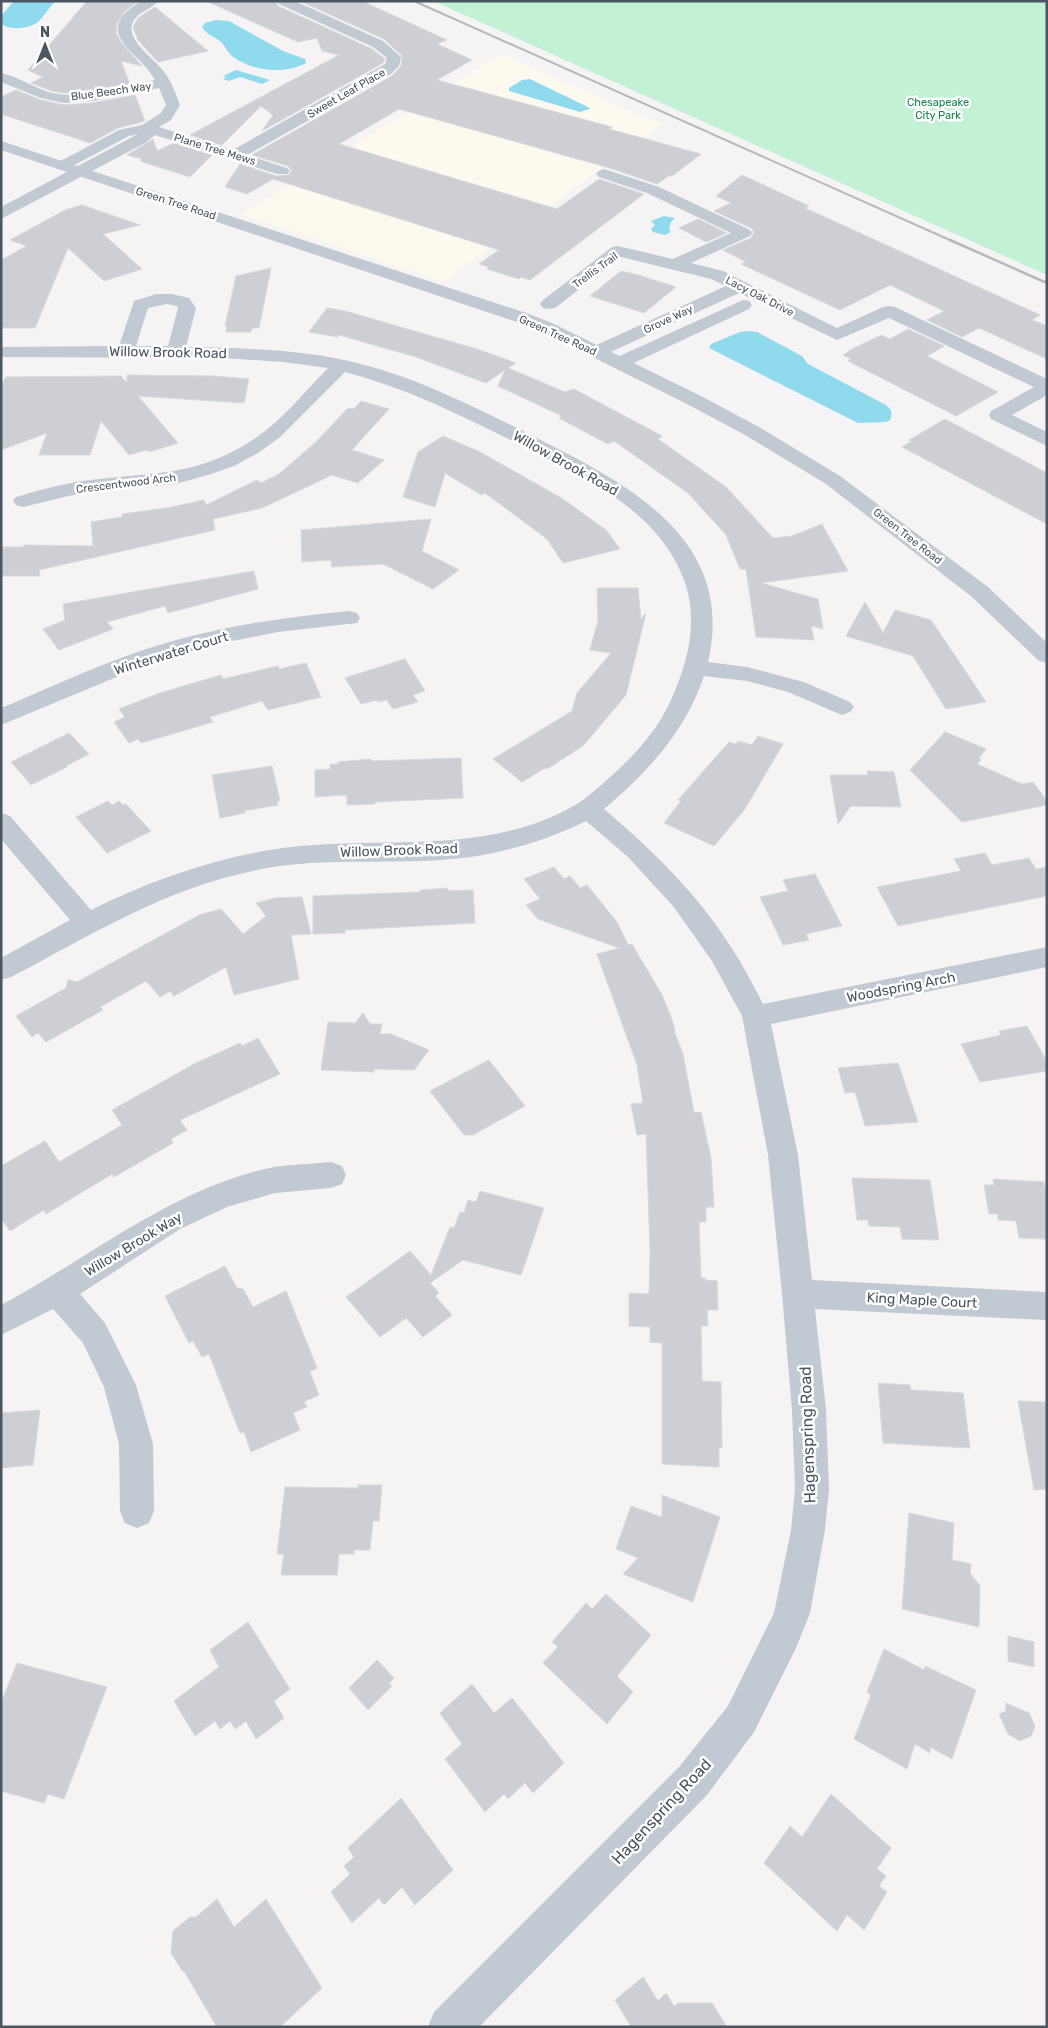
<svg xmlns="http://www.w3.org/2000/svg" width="1048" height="2028" font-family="Rubik,sans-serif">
<rect width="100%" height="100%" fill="#f5f3f3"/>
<!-- commercial -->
<path fill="#fdf9ef" d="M 501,54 L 661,125 L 444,282 L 242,214 Z"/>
<!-- green -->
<path fill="#c3f1d5" d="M 433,1 L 1047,1 L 1047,275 Z"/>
<!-- water -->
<path fill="#90daee" d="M 14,1 L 56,1 C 49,7 46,14 40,20 C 32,29 11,31 1,24 L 1,16 Z
M 216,20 L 229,21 L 283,51 L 305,59 L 306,63 C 285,75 251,71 232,56 C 227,52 225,45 220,41 C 213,36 207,35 202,27 L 205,23 Z
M 236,70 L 270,80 L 262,84 L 240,77 L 229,81 L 223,79 L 226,77 L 223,76 Z
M 530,79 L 588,107 L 590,109 L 580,112 L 509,91 L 509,88 L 522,80 Z
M 664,216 L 675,218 L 671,222 L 669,230 L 671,232 L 665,235 L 653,232 L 651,229 L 655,225 L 651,221 Z
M 749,331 L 757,332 L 802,356 L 808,364 L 886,405 C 892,410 893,413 890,420 L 886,422 L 858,423 L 709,348 L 711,344 L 740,332 Z"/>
<!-- building -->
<path fill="#cdcfd5" stroke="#d7d9de" d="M 87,1 L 138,1 L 125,11 L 117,23 L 116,33 L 121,42 L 142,66 L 121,61 L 130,84 L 90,92 L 65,93 L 52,91 L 31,83 L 43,77 L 28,70 Z
M 206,1 L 276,1 L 278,6 L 372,49 L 385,59 L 383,63 L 262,131 L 273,115 L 261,106 L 222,145 L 190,135 L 339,55 L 322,51 L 317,38 L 298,42 Z
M 300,1 L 362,1 L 447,40 L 437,44 L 472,60 L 437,80 L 612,127 L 609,129 L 701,154 L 672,176 L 670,175 L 657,184 L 613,169 L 399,109 L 339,144 L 557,209 L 599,179 L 644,194 L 530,280 L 521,277 L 519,279 L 487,269 L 489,267 L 479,264 L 499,250 L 273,179 L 247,194 L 225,187 L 240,164 L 276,176 L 288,175 L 292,171 L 288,166 L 252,155 L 392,76 L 401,66 L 402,56 L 384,39 Z
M 155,7 L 208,51 L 158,62 L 138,40 L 133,27 L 138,18 Z
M 16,90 L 41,100 L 64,105 L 92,103 L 135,95 L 145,121 L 118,128 L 90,143 L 1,114 L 1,97 Z
M 153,139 L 157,151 L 174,143 L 212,155 L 190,177 L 140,161 L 142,159 L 127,155 Z
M 742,175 L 809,206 L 805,208 L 1040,315 L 1032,320 L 1047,326 L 1047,359 L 979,328 L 962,337 L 927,320 L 944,311 L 890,285 L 840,310 L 741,264 L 746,262 L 723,250 L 751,238 L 754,232 L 751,228 L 714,211 L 731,203 L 716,196 Z
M 82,205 L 140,225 L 103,234 L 142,269 L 104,281 L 68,248 L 35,328 L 1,328 L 1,260 L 27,246 L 10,240 L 65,210 Z
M 698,219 L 727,233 L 706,242 L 679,228 Z
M 271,268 L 259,328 L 252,328 L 251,332 L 226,332 L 227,326 L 225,326 L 236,276 Z
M 621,271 L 638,275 L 676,287 L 644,313 L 590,296 Z
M 327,308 L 345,311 L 480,350 L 516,363 L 508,368 L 565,392 L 574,389 L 662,436 L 658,439 L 726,487 L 773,538 L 792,536 L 822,524 L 848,571 L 761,583 L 818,599 L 823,629 L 811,626 L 814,640 L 756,637 L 746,569 L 740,569 L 726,535 L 688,493 L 614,441 L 608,444 L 559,418 L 562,416 L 498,386 L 505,370 L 486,383 L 416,357 L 339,335 L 338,337 L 309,332 Z
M 908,329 L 944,346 L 927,356 L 998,392 L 956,416 L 848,361 L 851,359 L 843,355 L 850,351 L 848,351 L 881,335 L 890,339 Z
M 127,375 L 214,376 L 249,379 L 244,403 L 138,396 L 178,443 L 149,452 L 147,450 L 129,455 L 101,421 L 90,455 L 39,455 L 47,433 L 1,450 L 1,386 L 6,377 L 121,376 L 127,383 Z
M 361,401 L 389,409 L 352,450 L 384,460 L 358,483 L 332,475 L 262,508 L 213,519 L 215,530 L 39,570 L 40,576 L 1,576 L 1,547 L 23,547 L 24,545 L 93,546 L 91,522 L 122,517 L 122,514 L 167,508 L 204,500 L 206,505 L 257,480 L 261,483 L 279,474 L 316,442 L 348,408 L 354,409 Z
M 945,419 L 1047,473 L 1047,524 L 902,447 L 912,441 L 909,440 Z
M 443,436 L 480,452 L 563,499 L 606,530 L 620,549 L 563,563 L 547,539 L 485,493 L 481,495 L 445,473 L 435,507 L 403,497 L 418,452 Z
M 431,519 L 422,551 L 459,570 L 433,589 L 383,564 L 332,567 L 331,560 L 302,562 L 301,530 Z
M 254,571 L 258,589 L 168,613 L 165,606 L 107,622 L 113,629 L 59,650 L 43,629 L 65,620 L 63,604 Z
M 597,588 L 638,588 L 641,619 L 646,613 L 626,695 L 583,746 L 547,769 L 545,768 L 522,782 L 493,759 L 572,711 L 577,693 L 611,653 L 590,650 L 598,620 Z
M 865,602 L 883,633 L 895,610 L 931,620 L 986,702 L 946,709 L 913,656 L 846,636 Z
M 405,659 L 425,691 L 413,695 L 418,702 L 393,709 L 387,700 L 378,702 L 377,700 L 361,704 L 345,678 Z
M 306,663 L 321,697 L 268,710 L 262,701 L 210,717 L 213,722 L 141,743 L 138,739 L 129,743 L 114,722 L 125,717 L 119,709 L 160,693 L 221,675 L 223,679 L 278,666 L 279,669 Z
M 945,732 L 986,749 L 979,758 L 981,760 L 977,764 L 1022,784 L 1033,782 L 1047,801 L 1047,805 L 962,822 L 910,770 Z
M 69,733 L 89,754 L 66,766 L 67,767 L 31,785 L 11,762 Z
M 758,736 L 783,744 L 745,809 L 714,846 L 664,823 L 681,801 L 678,800 L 729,742 L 736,744 L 738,741 L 752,745 Z
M 461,758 L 463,798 L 375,802 L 375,804 L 347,805 L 347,795 L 315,797 L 315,770 L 330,769 L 330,764 L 338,764 L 338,762 L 371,759 L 371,761 Z
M 272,766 L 280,801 L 277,801 L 278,805 L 244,811 L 245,813 L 220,818 L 212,775 Z
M 867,771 L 894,772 L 901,807 L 851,806 L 838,824 L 830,775 L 868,775 Z
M 108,801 L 112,805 L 119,801 L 123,805 L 126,804 L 151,831 L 107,853 L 76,817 Z
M 985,853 L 992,865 L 1029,858 L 1036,869 L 1047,867 L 1047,896 L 898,926 L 877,887 L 961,871 L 954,859 Z
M 554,867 L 564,879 L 570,876 L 580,888 L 587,885 L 617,922 L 628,945 L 632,944 L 662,995 L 671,1017 L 675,1030 L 674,1031 L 683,1054 L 694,1113 L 701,1112 L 711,1158 L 714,1207 L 706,1207 L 706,1222 L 699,1222 L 701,1278 L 705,1278 L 705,1280 L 717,1281 L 718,1310 L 707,1310 L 708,1326 L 701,1326 L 702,1381 L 721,1382 L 722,1448 L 719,1448 L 719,1467 L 662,1464 L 662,1343 L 650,1342 L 650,1327 L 629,1326 L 629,1293 L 649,1294 L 650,1251 L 646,1134 L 637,1135 L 631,1104 L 643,1103 L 637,1065 L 597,954 L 619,948 L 538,919 L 526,905 L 540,899 L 524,879 Z
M 815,874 L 842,926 L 806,934 L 809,940 L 783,945 L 760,897 L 788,891 L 783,880 Z
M 448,888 L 448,891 L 473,890 L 475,923 L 345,930 L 345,933 L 313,934 L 313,896 L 420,892 L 420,890 Z
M 302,897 L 311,934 L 291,935 L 299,979 L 234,995 L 226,967 L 174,996 L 170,991 L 160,997 L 146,981 L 100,1007 L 103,1010 L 46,1042 L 38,1033 L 32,1037 L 16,1016 L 66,988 L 68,980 L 77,982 L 199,915 L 221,909 L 243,934 L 266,916 L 256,903 L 275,898 Z
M 363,1013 L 370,1024 L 382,1024 L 380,1034 L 391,1034 L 429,1050 L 414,1070 L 374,1069 L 374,1072 L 321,1070 L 328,1022 L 355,1023 Z
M 1027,1026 L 1047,1062 L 1047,1071 L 980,1082 L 961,1044 L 1001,1035 L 999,1031 Z
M 258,1038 L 280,1074 L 180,1120 L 187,1130 L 171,1139 L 173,1143 L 114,1177 L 112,1174 L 46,1214 L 44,1210 L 10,1231 L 1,1218 L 1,1166 L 45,1141 L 59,1162 L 122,1125 L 112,1110 L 196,1063 L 240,1043 L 242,1046 Z
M 489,1060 L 525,1106 L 473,1135 L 464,1135 L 430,1091 Z
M 898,1063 L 918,1122 L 865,1126 L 855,1092 L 845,1093 L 838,1068 Z
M 852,1178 L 930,1180 L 939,1240 L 902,1239 L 900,1227 L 869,1226 L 868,1220 L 857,1220 Z
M 993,1179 L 1044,1182 L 1047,1196 L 1047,1239 L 1019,1238 L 1016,1221 L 998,1220 L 998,1214 L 989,1214 L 984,1185 L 994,1185 Z
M 480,1191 L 544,1208 L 521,1275 L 463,1260 L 430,1283 L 439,1293 L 435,1296 L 452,1315 L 423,1337 L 406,1318 L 380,1337 L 346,1297 L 410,1251 L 431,1275 L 450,1227 L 454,1228 L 460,1212 L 464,1213 L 468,1200 L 476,1202 Z
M 225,1266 L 237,1288 L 243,1289 L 253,1307 L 286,1291 L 317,1368 L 310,1372 L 319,1395 L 304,1402 L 307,1407 L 293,1413 L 300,1430 L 251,1452 L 244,1432 L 240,1433 L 209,1354 L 202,1357 L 193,1341 L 189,1343 L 165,1296 Z
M 878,1383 L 910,1385 L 911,1390 L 963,1393 L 970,1448 L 883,1443 Z
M 1018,1401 L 1047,1402 L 1047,1489 L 1034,1490 Z
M 40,1410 L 33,1465 L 1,1468 L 1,1413 Z
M 358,1485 L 382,1485 L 379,1521 L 373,1521 L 370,1550 L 354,1550 L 354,1554 L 339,1554 L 337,1575 L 281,1575 L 284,1554 L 277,1554 L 285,1487 L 358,1488 Z
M 662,1495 L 720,1517 L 693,1602 L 623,1574 L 638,1558 L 616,1549 L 631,1506 L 662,1517 Z
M 909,1513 L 954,1523 L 952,1560 L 971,1564 L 970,1573 L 980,1586 L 979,1627 L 902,1609 Z
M 606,1594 L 651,1635 L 617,1676 L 633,1692 L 607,1724 L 543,1663 L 558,1647 L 552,1642 L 586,1603 L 592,1609 Z
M 248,1622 L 290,1689 L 274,1701 L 284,1718 L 256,1739 L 246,1721 L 235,1729 L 230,1721 L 220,1729 L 215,1721 L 195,1736 L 174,1701 L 219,1667 L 210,1650 Z
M 1008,1636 L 1034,1642 L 1034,1667 L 1008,1661 Z
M 884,1649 L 924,1670 L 925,1666 L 976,1690 L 952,1759 L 930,1747 L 930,1753 L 915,1744 L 907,1769 L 854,1739 L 871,1695 L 867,1692 Z
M 377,1660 L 394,1678 L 389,1684 L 392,1686 L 368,1710 L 349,1688 Z
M 17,1663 L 107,1687 L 64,1799 L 48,1794 L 44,1803 L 1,1791 L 1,1703 Z
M 472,1684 L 494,1713 L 512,1698 L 564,1763 L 533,1793 L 525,1783 L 508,1799 L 504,1794 L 485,1812 L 445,1759 L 462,1744 L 440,1713 Z
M 1006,1703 L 1029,1713 L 1035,1726 L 1031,1736 L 1020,1741 L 1008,1734 L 999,1714 L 1006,1711 Z
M 831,1794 L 891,1848 L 877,1869 L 886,1876 L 879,1886 L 887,1892 L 864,1930 L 847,1915 L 837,1931 L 764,1863 L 790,1826 L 802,1837 Z
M 401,1798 L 453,1870 L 415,1905 L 402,1887 L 384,1905 L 379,1898 L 352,1923 L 331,1892 L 350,1874 L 344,1866 L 354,1857 L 348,1848 Z
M 217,1899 L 234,1927 L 266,1899 L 322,1988 L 280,2027 L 217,2027 L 184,1971 L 183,1972 L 171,1953 L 173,1931 L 190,1917 L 196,1917 Z
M 643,1977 L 658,2001 L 666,1993 L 674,2006 L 678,2003 L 712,2003 L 727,2027 L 628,2027 L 630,2025 L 615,2000 Z"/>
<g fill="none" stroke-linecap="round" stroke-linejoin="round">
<!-- minor -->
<path fill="#c1cad2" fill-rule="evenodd" d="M 141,1 L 158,1 C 152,9 140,11 134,20 C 122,39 156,59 165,73 C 172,83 176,94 180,105 L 171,120 L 159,127 L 233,150 L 385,64 L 387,58 L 373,47 L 279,4 L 278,1 L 295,1 L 383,41 L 401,57 L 399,66 L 391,74 L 247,155 L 287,168 L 290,171 L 287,174 L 277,174 L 155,135 L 145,143 L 1,219 L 1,207 L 138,134 L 129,136 L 67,169 L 57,169 L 54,166 L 57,163 L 119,130 L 142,125 L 161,113 L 166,105 L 159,88 L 92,101 L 64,103 L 41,98 L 1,82 L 1,73 C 19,77 34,88 52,93 C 85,100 123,86 155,80 C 140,51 88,33 141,1 Z
M 604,169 L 659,187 L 750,230 L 752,233 L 750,236 L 691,263 L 723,271 L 837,328 L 883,307 L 889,306 L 895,307 L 1047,379 L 1047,395 L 1012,415 L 1047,432 L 1047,446 L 991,419 L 989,415 L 991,411 L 1034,387 L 889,318 L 837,340 L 739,293 L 602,356 L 596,357 L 590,356 L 587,352 L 590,348 L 726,286 L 711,279 L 621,257 L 555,308 L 549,309 L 543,308 L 540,304 L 543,300 L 612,247 L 618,246 L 673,259 L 731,233 L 647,193 L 599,177 L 596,174 L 599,171 Z
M 156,294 L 172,294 L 189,298 L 196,308 L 186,347 C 239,348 292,349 344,360 C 407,373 466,403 523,431 C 617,479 738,533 708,662 L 747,667 L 804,682 L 850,702 L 854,707 L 850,712 L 842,715 L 788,692 L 747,681 L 704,676 C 685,732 648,772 604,809 C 652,850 697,893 731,947 C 743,965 753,985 763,1004 L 1047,947 L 1047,967 L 771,1024 L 798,1155 L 812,1280 L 1047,1292 L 1047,1320 L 815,1309 L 826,1410 L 829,1489 L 825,1530 L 810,1613 L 796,1648 L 754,1732 L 707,1795 L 479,2027 L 428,2027 L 434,2012 L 679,1767 L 728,1706 L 774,1613 L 791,1530 L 795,1489 L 792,1410 L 782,1294 L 768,1155 L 742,1016 L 712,961 L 673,906 L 628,857 L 586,821 C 542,843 490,857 441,860 C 383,864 324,858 267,868 C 168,886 97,932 11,977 L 1,980 L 1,958 L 70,920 L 1,839 L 1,813 L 10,816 L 91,910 C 147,882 208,860 270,850 C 372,833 482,860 577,804 C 588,797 599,787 609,778 C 634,756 657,731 671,700 C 688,662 699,621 684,580 C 675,556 660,535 641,518 C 609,488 568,470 530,450 C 471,420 410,389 345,372 L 279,438 L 258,453 L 234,466 L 208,475 L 175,484 L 81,493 L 23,507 L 16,505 L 13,501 L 16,497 C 40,490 65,483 90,480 C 154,472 197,477 254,439 C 283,420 304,392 328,368 L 283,362 L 224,358 L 1,357 L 1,347 L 119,346 L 134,301 ZM 167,304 L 177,306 L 178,308 L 168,346 L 136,346 L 148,308 Z
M 743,300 L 749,301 L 752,305 L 749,309 L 625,367 L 619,368 L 613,367 L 610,363 L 613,359 Z
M 349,611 L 357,613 L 360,618 L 357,623 L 278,632 L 212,645 L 148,664 L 1,725 L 1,708 C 45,690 88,669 132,654 C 202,629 275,618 349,611 Z
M 331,1162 L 342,1166 L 346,1175 L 342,1184 L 331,1188 L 275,1193 L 227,1207 L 180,1229 L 80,1294 L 105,1323 L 136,1385 L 153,1444 L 154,1511 L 149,1523 L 137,1528 L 125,1523 L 120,1511 L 119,1444 L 104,1387 L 83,1343 L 53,1309 L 1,1335 L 1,1305 C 91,1257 172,1188 274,1167 C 293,1164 312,1164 331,1162 Z"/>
<!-- tertiary -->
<path fill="#c1cad2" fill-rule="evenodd" d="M 1,141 L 529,314 L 552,323 L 699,395 L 759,427 L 840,476 L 988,587 L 1047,643 L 1047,663 L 1039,661 L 972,597 L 826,484 L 745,435 L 685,403 L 540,331 L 517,322 L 1,150 Z"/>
<!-- rail-far1 -->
<path stroke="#b5b8bd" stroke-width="2" d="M 414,1 L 952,241"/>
<!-- rail -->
<path stroke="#b5b8bd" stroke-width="2.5" d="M 950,240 L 1047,283"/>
</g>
<g text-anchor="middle" stroke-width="5" stroke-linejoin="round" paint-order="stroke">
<!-- far-street labels -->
<g font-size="11" fill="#4a5661" stroke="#fff">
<text transform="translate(111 91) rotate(-8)" y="4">Blue Beech Way</text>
<text transform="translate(346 93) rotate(-30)" y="4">Sweet Leaf Place</text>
<text transform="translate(215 149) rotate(17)" y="4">Plane Tree Mews</text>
<text transform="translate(176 203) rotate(18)" y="4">Green Tree Road</text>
<text transform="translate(595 270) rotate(-36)" y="4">Trellis Trail</text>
<text transform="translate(760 296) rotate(27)" y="4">Lacy Oak Drive</text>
<text transform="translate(668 319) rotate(-25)" y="4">Grove Way</text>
<text transform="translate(558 335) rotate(24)" y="4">Green Tree Road</text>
<text transform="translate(126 483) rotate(-7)" y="4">Crescentwood Arch</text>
<text transform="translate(908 536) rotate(38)" y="4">Green Tree Road</text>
</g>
<!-- far-park labels -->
<g font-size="11" fill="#17864f" stroke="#fff">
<text x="938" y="106">Chesapeake<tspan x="938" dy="13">City Park</tspan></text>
</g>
<!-- street labels -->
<g font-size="14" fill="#4a5661" stroke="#fff">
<text transform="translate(168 352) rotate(1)" y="5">Willow Brook Road</text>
<text transform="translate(566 463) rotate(29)" y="5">Willow Brook Road</text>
<text transform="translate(171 653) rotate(-17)" y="5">Winterwater Court</text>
<text transform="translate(399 850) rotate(-2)" y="5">Willow Brook Road</text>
<text transform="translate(901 987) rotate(-11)" y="5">Woodspring Arch</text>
<text transform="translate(133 1244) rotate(-31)" y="5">Willow Brook Way</text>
<text transform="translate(922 1300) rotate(3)" y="5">King Maple Court</text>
</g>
<!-- near-street labels -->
<g font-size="16" fill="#4a5661" stroke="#fff">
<text transform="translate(807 1435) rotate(-92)" y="6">Hagenspring Road</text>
<text transform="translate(661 1811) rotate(-47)" y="6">Hagenspring Road</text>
</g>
</g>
<!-- border -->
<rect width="1048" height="2028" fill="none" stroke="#4a5661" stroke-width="5"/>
<!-- north arrow -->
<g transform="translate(45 45)" stroke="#ffffff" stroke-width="4" paint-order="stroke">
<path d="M0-4L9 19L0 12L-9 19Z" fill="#4a5661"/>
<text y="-8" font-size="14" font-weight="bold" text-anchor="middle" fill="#4a5661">N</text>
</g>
</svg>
